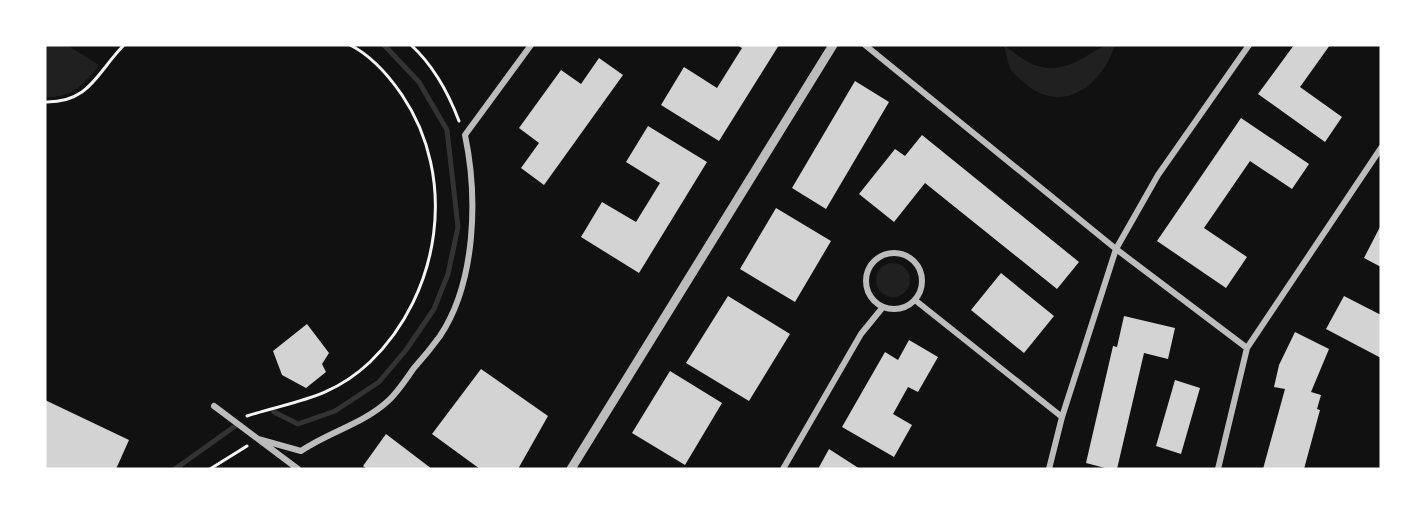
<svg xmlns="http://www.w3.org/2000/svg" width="1426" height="514" font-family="'Noto Sans',sans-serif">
<rect width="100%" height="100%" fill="#111"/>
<!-- green -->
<path fill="#202020" d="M 45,45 L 67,45 L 99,65 C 84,85 72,98 45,97 Z
M 1004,45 C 1032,68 1051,77 1085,57 C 1096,50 1103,45 1115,45 C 1103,84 1064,115 1027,85 C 1021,80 1013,74 1010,68 C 1007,61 1006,52 1004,45 Z
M876 280a17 17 0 1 1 34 0a17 17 0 1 1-34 0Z"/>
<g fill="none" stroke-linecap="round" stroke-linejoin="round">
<!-- stream -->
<path stroke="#333" stroke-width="5" d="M 274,412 L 298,424 L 335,411 L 379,382 L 406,350 L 434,309 L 448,274 L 458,227 L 447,130 L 419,82 L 384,45
M 175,469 L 238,424"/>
</g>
<!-- building -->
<path fill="#d3d3d3" d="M 737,45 L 779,45 L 719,141 L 661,105 L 684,67 L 717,88 L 742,48 Z
M 1294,45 L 1330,45 L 1300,87 L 1342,117 L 1325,142 L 1258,94 Z
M 599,58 L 623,75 L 544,185 L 521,168 L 539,143 L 519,128 L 561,70 L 581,84 Z
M 855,81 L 889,102 L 826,209 L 792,188 Z
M 1241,118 L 1309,164 L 1292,189 L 1250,161 L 1204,228 L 1247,257 L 1226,288 L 1157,241 Z
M 648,126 L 707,162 L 639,273 L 581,237 L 602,202 L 636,222 L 660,183 L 626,162 Z
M 922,135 L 1079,262 L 1057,289 L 925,183 L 894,222 L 859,194 L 895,149 L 905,156 Z
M 776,208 L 831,241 L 795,302 L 740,269 Z
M 1381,225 L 1381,267 L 1364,258 Z
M 1001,273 L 1054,316 L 1024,353 L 971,310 Z
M 728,296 L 790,334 L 749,401 L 686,363 Z
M 1344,296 L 1381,315 L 1381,358 L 1326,329 Z
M 1124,316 L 1175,328 L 1168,359 L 1144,353 L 1117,469 L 1109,469 L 1086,463 L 1113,346 L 1117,347 Z
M 307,324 L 329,353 L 322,364 L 326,372 L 306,388 L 282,375 L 273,351 Z
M 1295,332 L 1329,349 L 1311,392 L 1321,395 L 1317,409 L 1320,410 L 1304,469 L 1263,469 L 1285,389 L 1274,387 L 1279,365 Z
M 909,340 L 938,357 L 918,392 L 908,387 L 893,414 L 912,425 L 894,457 L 842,427 L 885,352 L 898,360 Z
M 481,369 L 548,416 L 518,469 L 480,469 L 432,434 Z
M 670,371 L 722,403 L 685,465 L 632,433 Z
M 1175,380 L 1200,388 L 1181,454 L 1156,446 Z
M 45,400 L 129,440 L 116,469 L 45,469 Z
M 386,434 L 432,469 L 367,469 L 363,466 Z
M 829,449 L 860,469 L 818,469 Z"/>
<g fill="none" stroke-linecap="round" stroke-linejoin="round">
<!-- path -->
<path stroke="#f5f5f5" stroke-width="3" d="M 411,45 C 434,66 448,92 459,121
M 45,102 C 90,103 97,72 124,45
M 247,416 C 294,401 331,399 370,362 C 441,293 458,178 402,95 C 389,76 370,55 350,45
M 210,469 L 247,446"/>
<!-- minor -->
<path stroke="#bcbcbc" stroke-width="6" d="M 865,45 L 1116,249 L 1247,348
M866 281a28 28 0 1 1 56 0a28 28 0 1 1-56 0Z
M 915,300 L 1062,417
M 214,406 L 298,469
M 258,439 L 301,451 C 329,432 363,424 388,401 C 398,392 406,379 414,368 C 423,358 432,347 440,336 C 476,282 478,197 465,135 L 531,45
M 783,469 L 861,334 L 883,307
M 1049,469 L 1062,417 L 1116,249 L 1158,175 L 1249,45
M 1218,469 L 1247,348 L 1381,148"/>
<!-- tertiary -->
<path stroke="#bcbcbc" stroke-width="9" d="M 571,469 L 833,45"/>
</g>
<!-- border -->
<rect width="1426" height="514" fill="none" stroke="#ffffff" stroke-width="93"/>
</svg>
